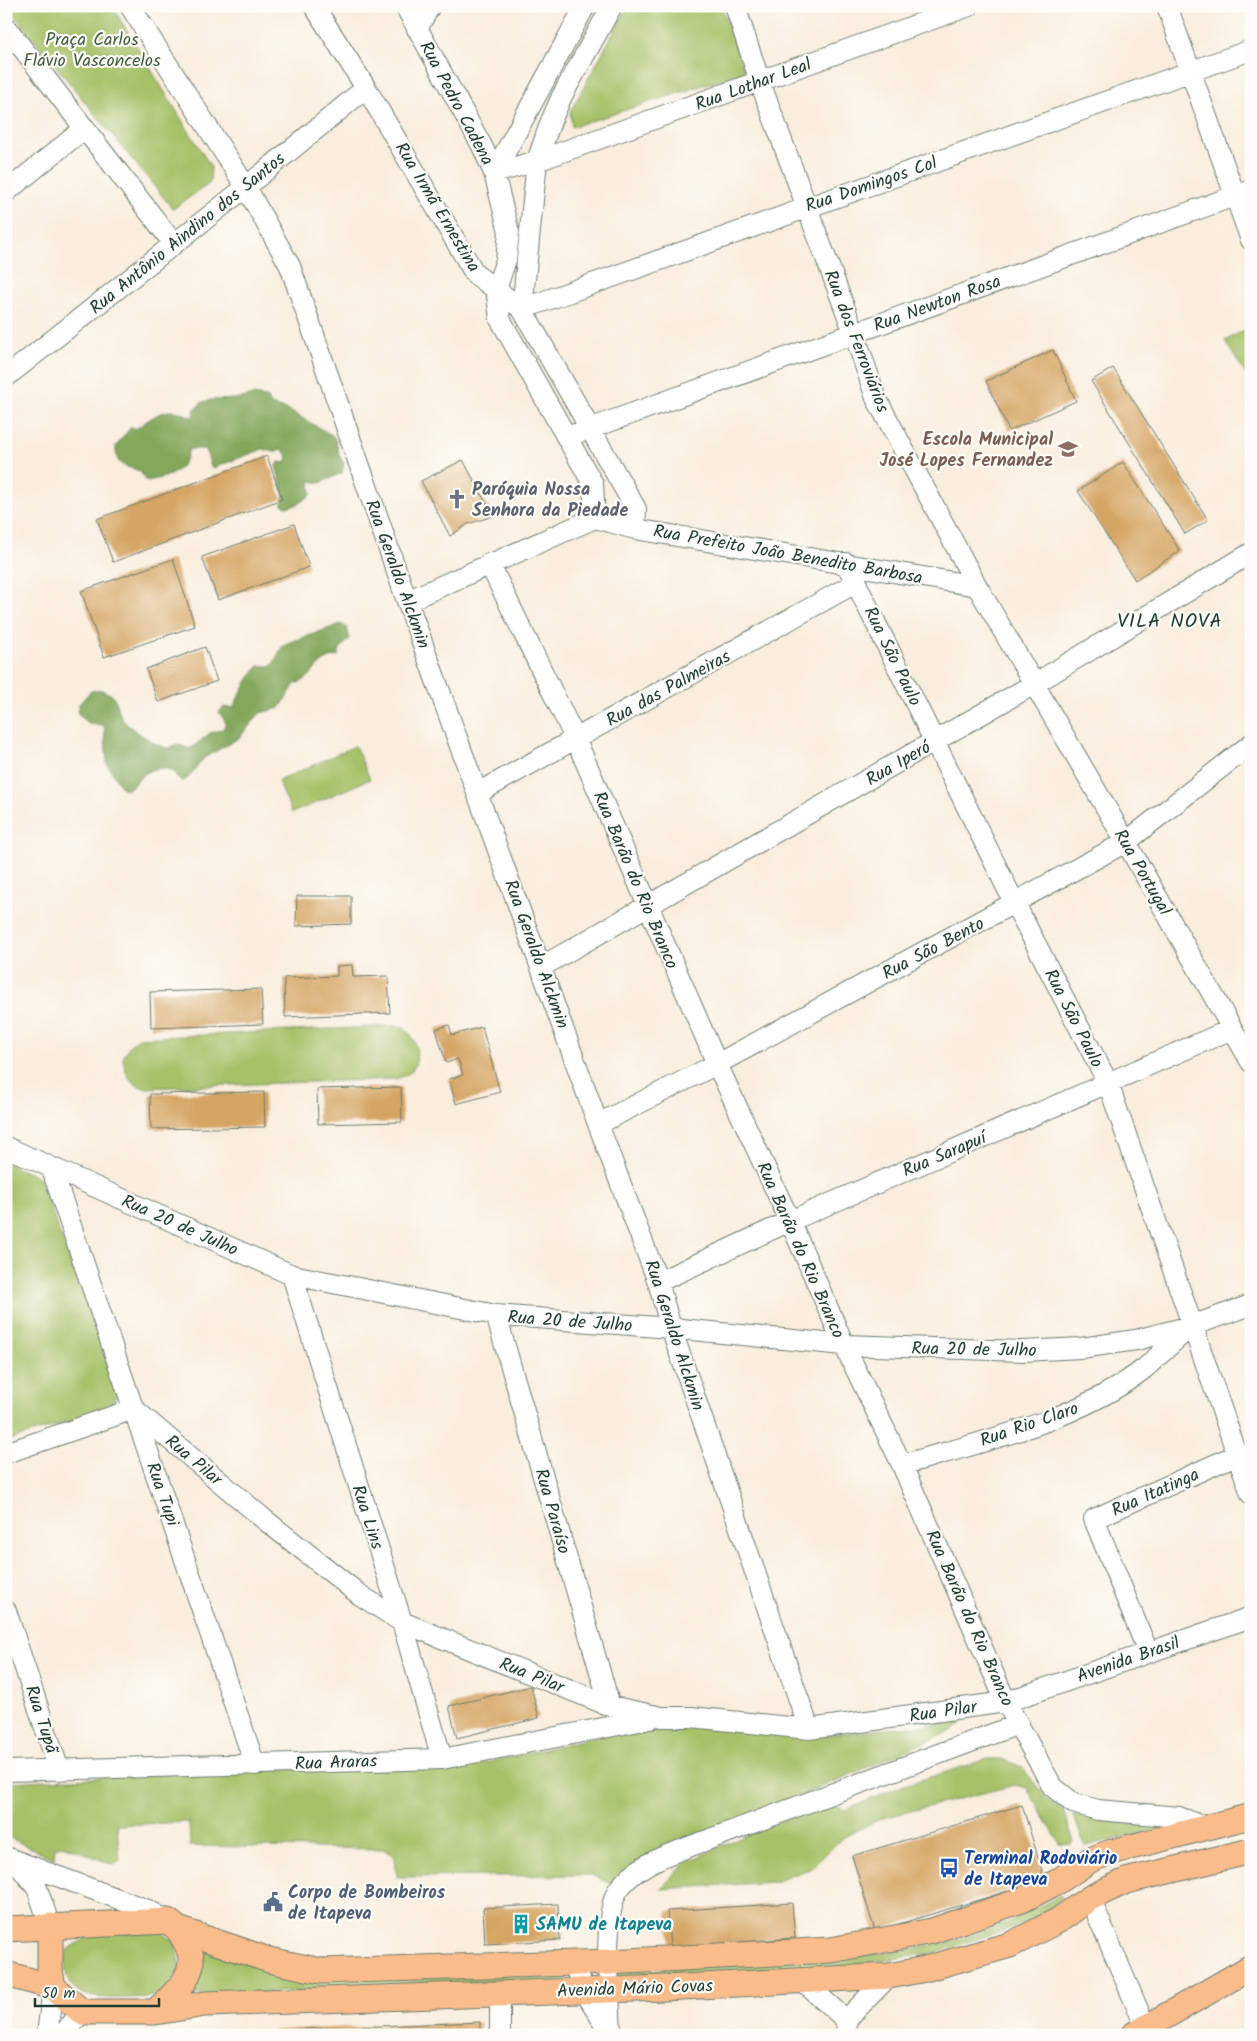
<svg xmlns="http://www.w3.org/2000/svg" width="1257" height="2041" font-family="Kalam,sans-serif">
<rect width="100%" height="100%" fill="#fdfcf7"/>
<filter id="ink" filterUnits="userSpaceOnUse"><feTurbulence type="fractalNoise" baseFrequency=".02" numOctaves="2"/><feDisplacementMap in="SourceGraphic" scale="10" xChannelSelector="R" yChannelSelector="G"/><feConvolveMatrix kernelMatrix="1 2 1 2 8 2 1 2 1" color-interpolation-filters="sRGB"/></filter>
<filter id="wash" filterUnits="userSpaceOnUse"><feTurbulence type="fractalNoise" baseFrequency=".0096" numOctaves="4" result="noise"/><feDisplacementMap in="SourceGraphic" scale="20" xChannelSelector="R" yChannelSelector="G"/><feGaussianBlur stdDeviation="1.12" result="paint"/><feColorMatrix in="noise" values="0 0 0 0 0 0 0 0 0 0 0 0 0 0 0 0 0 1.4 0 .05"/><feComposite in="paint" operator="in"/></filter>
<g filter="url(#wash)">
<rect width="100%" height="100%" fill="#f9eddd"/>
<!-- green -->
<path fill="#a6c167" stroke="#627f4e" d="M 6,6 L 112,6 L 211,167 L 210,183 L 173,209 Z
M 628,6 L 721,6 L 745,72 L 572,127 L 570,112 Z
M 1251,326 L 1251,383 L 1225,341 Z
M 355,746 L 370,779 L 292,813 L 278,781 Z
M 396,1026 C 414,1027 422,1054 413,1069 C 410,1074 402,1077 396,1079 L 145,1088 C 129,1084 125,1073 123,1058 L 129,1046 L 139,1038 Z
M 6,1163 L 40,1178 L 118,1393 L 108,1410 L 6,1441 Z
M 662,1721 L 801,1737 L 963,1722 L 954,1730 L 646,1862 L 617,1886 L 591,1875 L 397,1877 L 395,1857 L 383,1849 L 190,1846 L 189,1822 L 117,1825 L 120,1861 L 114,1865 L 63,1845 L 55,1847 L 54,1859 L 6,1836 L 6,1782 L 329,1767 L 473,1766 Z
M 987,1759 L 1002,1759 L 1022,1767 L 1047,1799 L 1064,1811 L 1074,1842 L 1071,1845 L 1060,1844 L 1027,1788 L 1015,1785 L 879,1819 L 842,1838 L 812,1868 L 774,1882 L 661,1889 L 684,1864 L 726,1844 L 826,1802 L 845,1810 L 905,1785 Z
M 1073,1814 L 1127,1824 L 1169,1827 L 1085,1846 Z
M 1059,1895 L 1062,1898 L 1047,1912 L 1028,1922 L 939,1952 L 859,1964 L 612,1980 L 612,1972 C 667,1969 723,1965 778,1962 C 879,1955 972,1951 1059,1895 Z
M 162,1932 L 175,1942 L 180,1968 C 175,1975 169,1987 161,1992 C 152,1999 138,1997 127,1998 C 89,1999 58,1997 67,1950 L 92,1934 Z
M 202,1949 L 217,1954 L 565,1974 L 567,1982 L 195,1995 L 193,1991 C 201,1978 201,1967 200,1952 Z"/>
<!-- forest -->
<path fill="#84a75c" stroke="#527248" d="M 252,395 L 267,397 L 271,405 L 286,409 L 332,435 C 340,443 335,453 344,463 L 342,473 L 320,483 L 310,481 L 311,495 L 296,505 L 286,507 L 282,504 L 284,494 L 276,467 L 279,462 L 286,463 L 288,456 L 281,449 L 274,452 L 263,449 L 213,468 L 210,465 L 206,449 L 189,449 C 183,474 169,477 146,481 C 144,479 144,477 142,474 C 133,463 115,474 116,446 L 131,427 L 136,429 C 153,416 169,403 190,417 L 194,416 L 194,410 L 202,402 L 211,400 L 239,399 Z
M 341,624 L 347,628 L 350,638 L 340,649 L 338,656 C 312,661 318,677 295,684 L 280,708 L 260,713 L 239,738 L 204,758 L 187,779 L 182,781 L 177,778 L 174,771 C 147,763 145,776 128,789 L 122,788 L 107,764 L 104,725 C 92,726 84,722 77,712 L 79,704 L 91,691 L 102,690 L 112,695 C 118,702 118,712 123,720 C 129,728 161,749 169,748 C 172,747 174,745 177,744 L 190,749 L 210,733 L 223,729 L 226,723 L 219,712 L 224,707 L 233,708 C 236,701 254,668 259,666 C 263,665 268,666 272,666 L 282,647 L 288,643 Z"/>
<g id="blocks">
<!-- building -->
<path fill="#d5a563" d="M 1053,350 L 1076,401 L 1009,431 L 986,381 Z
M 1113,368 L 1208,520 L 1185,534 L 1091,381 Z
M 267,456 L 282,499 L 113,562 L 97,519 Z
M 463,460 L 493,516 L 468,524 L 450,536 L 421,481 Z
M 1123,462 L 1180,551 L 1135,580 L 1078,491 Z
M 294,524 L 309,567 L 218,600 L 202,557 Z
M 173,559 L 195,626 L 104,657 L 81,591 Z
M 205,647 L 217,681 L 158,702 L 146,669 Z
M 297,896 L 351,896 L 351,924 L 296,926 Z
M 352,965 L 353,977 L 388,976 L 390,1013 L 285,1017 L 284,978 L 337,976 L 337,966 Z
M 261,989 L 263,1024 L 151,1028 L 150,992 Z
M 449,1025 L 452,1035 L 482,1027 L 500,1092 L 456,1104 L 449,1079 L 463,1075 L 458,1059 L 446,1063 L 436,1029 Z
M 401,1087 L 402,1122 L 318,1124 L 317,1089 Z
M 264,1092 L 265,1127 L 151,1129 L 150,1094 Z
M 531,1686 L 539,1718 L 457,1738 L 449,1706 Z
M 1022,1805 L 1045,1880 L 875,1931 L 852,1856 Z
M 792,1903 L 795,1938 L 670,1947 L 667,1911 Z
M 558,1904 L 560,1940 L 485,1944 L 483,1908 Z
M 480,2022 L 480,2035 L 275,2035 L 275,2030 Z"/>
</g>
</g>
<g filter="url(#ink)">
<use href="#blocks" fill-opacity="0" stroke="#6b7b6f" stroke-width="1"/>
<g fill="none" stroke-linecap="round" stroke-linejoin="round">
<defs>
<path id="minor" d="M 130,6 L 246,187 L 290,266 L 407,601 L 598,1124 L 658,1282 L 671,1328 L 809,1729
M 314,6 L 366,88 L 475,274 L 522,309 L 636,509 L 635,529
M 405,6 L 482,146 L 494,173 L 537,161 L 969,6
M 585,6 L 494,173 L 509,232 L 506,260 L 496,289 L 500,319 L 593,484 L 595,518
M 735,6 L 760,82 L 854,333 L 876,398 L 977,586 L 1126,842 L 1251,1062
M 1167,6 L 1251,240
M 6,27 L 174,244
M 417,29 L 430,6
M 6,192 L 85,128
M 522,309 L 1251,50
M 522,309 L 537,161 L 551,121 L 562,96 L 612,6
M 6,377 L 246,187 L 366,88
M 567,437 L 1251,190
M 489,563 L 576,740 L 717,1064 L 790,1221 L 844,1345 L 902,1465 L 1006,1702 L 1052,1786 L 1073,1803 L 1098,1810 L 1179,1817 L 1205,1827
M 846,563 L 1015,904 L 1108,1083 L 1251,1494
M 407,601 L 595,518 L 635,529 L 977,586
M 478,793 L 857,582
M 541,967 L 1034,684 L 1251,553
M 598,1124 L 717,1064 L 1126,842 L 1251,744
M 6,1147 L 292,1275 L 496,1315 L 671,1328 L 844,1345 L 1023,1351 L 1081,1348 L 1136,1340 L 1191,1326 L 1251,1305
M 51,1167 L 255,1765
M 292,1275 L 402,1622 L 442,1759
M 658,1282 L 790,1221 L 1232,1029
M 496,1315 L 610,1706
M 6,1453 L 134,1409 L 265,1520 L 360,1595 L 402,1622 L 610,1706 L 662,1717 L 691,1717 L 809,1729 L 1006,1702 L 1251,1617
M 902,1465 C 983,1441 1078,1421 1145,1368 C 1160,1355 1175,1340 1190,1327
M 6,1611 L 59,1770
M 1148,1652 L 1094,1519 L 1236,1455
M 6,1771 L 442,1759 L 650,1719
M 6,1857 L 148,1910 L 168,1921
M 16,1862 L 37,1888 L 50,1926
M 1090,1898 L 1149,2035
M 573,1962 L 584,1990 L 610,2033
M 801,1980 L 846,2020 L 847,2035
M 500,1993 L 500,2035
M 846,2020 L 889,1976
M 611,2034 C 610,2002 602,1915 618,1890 C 629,1874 650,1862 667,1855 L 1019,1724
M 47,2035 L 53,1987
M 62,2035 L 82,2012"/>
<path id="major" d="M 50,1926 L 50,1970 L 53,1987
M 6,1929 L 168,1921 L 178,1929 L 269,1960 L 321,1971 L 609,1962 L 831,1950 L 932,1931 L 1022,1900 L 1057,1882 L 1090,1860 L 1111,1852 L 1251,1816
M 6,1974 L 53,1987 L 82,2012 L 155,2012 L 205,2004 L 664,1988 L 889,1976 L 925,1969 L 1010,1945 L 1059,1920 L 1090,1898 L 1126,1881 L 1251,1851
M 155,2012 C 171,1997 199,1975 189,1950 C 187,1943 182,1936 178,1929
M 1133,2035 L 1251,1967"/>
</defs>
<!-- minor casing -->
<use href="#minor" stroke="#6b7b6f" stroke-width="22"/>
<!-- major casing -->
<use href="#major" stroke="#6b7b6f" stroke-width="27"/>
<!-- minor -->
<use href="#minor" stroke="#fff" stroke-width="20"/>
<!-- major -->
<use href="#major" stroke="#fabc8b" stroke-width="25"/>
</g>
</g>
<!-- icons -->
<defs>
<symbol id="school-bare" viewBox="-9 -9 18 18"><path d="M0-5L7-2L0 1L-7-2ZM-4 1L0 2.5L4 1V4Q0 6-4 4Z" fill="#8d6e63" stroke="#fdfcf7" stroke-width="2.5" paint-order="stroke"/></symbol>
<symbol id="church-bare" viewBox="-9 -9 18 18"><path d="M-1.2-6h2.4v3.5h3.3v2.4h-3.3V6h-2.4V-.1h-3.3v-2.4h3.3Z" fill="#6b7280" stroke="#fdfcf7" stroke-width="2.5" paint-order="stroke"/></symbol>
<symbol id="bus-bare" viewBox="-9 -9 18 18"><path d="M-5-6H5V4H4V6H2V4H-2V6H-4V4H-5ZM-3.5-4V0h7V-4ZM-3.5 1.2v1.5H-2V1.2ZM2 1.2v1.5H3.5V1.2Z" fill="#1a4fb4" stroke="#fdfcf7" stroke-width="2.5" paint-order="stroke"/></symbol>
<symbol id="civic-bare" viewBox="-9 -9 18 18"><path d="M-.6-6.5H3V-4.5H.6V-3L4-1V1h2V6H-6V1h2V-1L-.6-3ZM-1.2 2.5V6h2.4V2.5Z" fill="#5c6f8a" stroke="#fdfcf7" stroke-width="2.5" paint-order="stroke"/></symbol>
<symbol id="building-bare" viewBox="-9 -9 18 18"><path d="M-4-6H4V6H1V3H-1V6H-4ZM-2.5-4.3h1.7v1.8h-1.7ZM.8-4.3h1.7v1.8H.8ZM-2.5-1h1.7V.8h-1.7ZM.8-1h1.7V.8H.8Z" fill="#0f9aa8" stroke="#fdfcf7" stroke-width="2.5" paint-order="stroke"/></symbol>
</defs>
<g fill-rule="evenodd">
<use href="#school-bare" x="1054" y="435" width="28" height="28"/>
<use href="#church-bare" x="443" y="485" width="28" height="28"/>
<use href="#bus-bare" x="935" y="1854" width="28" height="28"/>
<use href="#civic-bare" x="259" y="1888" width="28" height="28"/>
<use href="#building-bare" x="507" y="1910" width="28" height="28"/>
</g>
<g text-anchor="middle" stroke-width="4.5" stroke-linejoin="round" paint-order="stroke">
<!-- park labels -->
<g font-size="18" fill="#415e41" stroke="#fdfcf7">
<text x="92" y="45">Praça Carlos<tspan x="92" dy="21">Flávio Vasconcelos</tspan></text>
</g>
<!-- street labels -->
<g font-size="18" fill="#1f3d34" stroke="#fdfcf7">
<text transform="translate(753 84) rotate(-20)" y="6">Rua Lothar Leal</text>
<text transform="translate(457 103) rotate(62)" y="6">Rua Pedro Cadena</text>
<text transform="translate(871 184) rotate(-19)" y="6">Rua Domingos Col</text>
<text transform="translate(438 207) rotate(59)" y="6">Rua Irmã Ernestina</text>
<text transform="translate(187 233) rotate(-39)" y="6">Rua Antônio Aindino dos Santos</text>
<text transform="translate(937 303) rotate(-20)" y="6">Rua Newton Rosa</text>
<text transform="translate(857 341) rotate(69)" y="6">Rua dos Ferroviários</text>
<text transform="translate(788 554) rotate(10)" y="6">Rua Prefeito João Benedito Barbosa</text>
<text transform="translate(398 574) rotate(70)" y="6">Rua Geraldo Alckmin</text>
<text transform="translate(893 656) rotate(64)" y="6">Rua São Paulo</text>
<text transform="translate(668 688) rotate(-29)" y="6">Rua das Palmeiras</text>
<text transform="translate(898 763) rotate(-30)" y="6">Rua Iperó</text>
<text transform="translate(1143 872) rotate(60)" y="6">Rua Portugal</text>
<text transform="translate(636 880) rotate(67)" y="6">Rua Barão do Rio Branco</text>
<text transform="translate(933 948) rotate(-28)" y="6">Rua São Bento</text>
<text transform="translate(537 954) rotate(70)" y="6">Rua Geraldo Alckmin</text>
<text transform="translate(1074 1018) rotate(63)" y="6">Rua São Paulo</text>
<text transform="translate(944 1154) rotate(-23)" y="6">Rua Sarapuí</text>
<text transform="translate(180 1225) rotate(24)" y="6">Rua 20 de Julho</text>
<text transform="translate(801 1250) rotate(66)" y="6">Rua Barão do Rio Branco</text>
<text transform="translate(570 1321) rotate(4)" y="6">Rua 20 de Julho</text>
<text transform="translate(675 1335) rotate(72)" y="6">Rua Geraldo Alckmin</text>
<text transform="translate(974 1349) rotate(1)" y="6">Rua 20 de Julho</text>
<text transform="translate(1029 1424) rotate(-19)" y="6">Rua Rio Claro</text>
<text transform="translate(194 1460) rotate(40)" y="6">Rua Pilar</text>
<text transform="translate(1155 1492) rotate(-24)" y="6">Rua Itatinga</text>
<text transform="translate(163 1494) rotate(71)" y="6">Rua Tupi</text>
<text transform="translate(553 1511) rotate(74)" y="6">Rua Paraíso</text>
<text transform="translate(368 1517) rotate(72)" y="6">Rua Lins</text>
<text transform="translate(970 1618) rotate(66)" y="6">Rua Barão do Rio Branco</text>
<text transform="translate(1128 1659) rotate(-19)" y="6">Avenida Brasil</text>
<text transform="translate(532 1675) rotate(22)" y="6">Rua Pilar</text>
<text transform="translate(943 1711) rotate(-8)" y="6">Rua Pilar</text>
<text transform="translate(42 1719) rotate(72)" y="6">Rua Tupã</text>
<text transform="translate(336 1762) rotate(-2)" y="6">Rua Araras</text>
<text transform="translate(635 1988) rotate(-2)" y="6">Avenida Mário Covas</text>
</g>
<!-- education labels -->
<g font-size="18" font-weight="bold" fill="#785e54" stroke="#fdfcf7" text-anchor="end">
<text x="1053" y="445">Escola Municipal<tspan x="1053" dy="21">José Lopes Fernandez</tspan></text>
</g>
<!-- worship labels -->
<g font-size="18" font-weight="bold" fill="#5b616d" stroke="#fdfcf7" text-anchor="start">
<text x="472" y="495">Paróquia Nossa<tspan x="472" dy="21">Senhora da Piedade</tspan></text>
</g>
<!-- transit labels -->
<g font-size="18" font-weight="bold" fill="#164399" stroke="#fdfcf7" text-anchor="start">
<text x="964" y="1864">Terminal Rodoviário<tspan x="964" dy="21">de Itapeva</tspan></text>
</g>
<!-- service labels -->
<g font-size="18" font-weight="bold" fill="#4e5e75" stroke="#fdfcf7" text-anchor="start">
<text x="288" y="1898">Corpo de Bombeiros<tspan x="288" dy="21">de Itapeva</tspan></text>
</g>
<!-- culture labels -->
<g font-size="18" font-weight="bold" fill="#0d838f" stroke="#fdfcf7" text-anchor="start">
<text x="536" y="1930">SAMU de Itapeva</text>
</g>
<!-- quarter labels -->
<g font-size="20" letter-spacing="1" fill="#1f3d34" stroke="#fdfcf7">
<text x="1170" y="627">VILA NOVA</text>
</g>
</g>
<!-- margin -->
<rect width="1257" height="2041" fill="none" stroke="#fdfcf7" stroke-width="25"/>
<!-- scale -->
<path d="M35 1998v8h124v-8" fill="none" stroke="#1f3d34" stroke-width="2.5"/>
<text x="42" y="1998" font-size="15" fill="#1f3d34" stroke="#fdfcf7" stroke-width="4" paint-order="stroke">50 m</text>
</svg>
